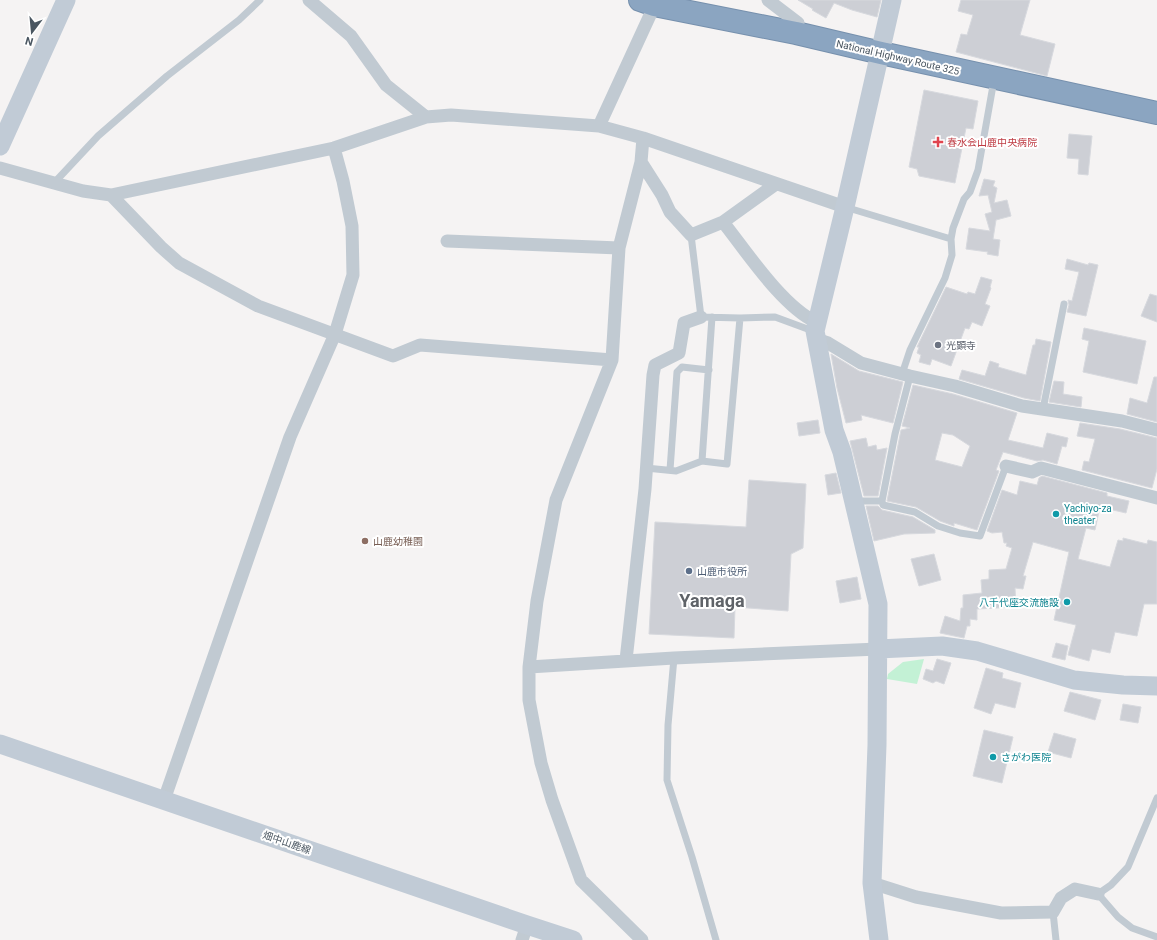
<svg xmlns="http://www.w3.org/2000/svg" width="1157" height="940" font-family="Roboto,'Noto Sans JP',sans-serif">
<rect width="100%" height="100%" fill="#f5f3f3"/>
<!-- green -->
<path fill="#c3f1d5" d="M 924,659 L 917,684 L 887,679 L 888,674 L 903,662 Z"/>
<!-- building -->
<path fill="#cdcfd5" stroke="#d7d9de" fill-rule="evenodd" d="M 798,0 L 881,0 L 877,17 L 852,10 L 834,3 L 826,18 L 812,10 L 813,9 Z
M 961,0 L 1030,0 L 1020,35 L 1055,44 L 1047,76 L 956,52 L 961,34 L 967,35 L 973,15 L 958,11 Z
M 924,90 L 978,101 L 973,129 L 966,128 L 955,183 L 919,176 L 917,169 L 909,167 Z
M 1069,134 L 1092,136 L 1088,175 L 1078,174 L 1079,159 L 1067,158 Z
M 984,179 L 995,181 L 993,186 L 997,188 L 994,203 L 1007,200 L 1011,216 L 996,220 L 993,239 L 1000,240 L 998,256 L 987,254 L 988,252 L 966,249 L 969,228 L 990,231 L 985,214 L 992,212 L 988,195 L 979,196 Z
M 1067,259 L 1088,265 L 1089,263 L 1098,265 L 1086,316 L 1067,312 L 1069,305 L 1068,300 L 1072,301 L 1079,272 L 1065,269 Z
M 981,277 L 992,280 L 990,287 L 991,288 L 985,304 L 990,306 L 982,326 L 972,322 L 969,329 L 965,328 L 951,366 L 932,359 L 930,365 L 919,362 L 921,355 L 917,353 L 919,347 L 917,347 L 946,287 L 967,294 L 968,292 L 975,294 Z
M 1150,294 L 1157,296 L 1157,322 L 1141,316 Z
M 1084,328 L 1146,341 L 1137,384 L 1083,372 L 1089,341 L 1082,339 Z
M 1036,339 L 1051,342 L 1040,401 L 1024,398 L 959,379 L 962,370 L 985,376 L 990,361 L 999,364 L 998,367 L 1026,375 L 1033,345 L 1035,345 Z
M 831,354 L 859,371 L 903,382 L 893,423 L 861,415 L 862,420 L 846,423 L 837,388 Z
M 1154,377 L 1157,377 L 1157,422 L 1127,414 L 1130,398 L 1147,403 Z
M 1054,381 L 1064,382 L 1063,394 L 1082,397 L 1081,407 L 1049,402 Z
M 913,385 L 953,394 L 1017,413 L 1008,440 L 1043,448 L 1047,433 L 1068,438 L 1066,447 L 1062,446 L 1057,464 L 1043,460 L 1037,461 L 1003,452 L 996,470 L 999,471 L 977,530 L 954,523 L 954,526 L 940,521 L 916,507 L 887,501 L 901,430 L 910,428 L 902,426 ZM 942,433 L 953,435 L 970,446 L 962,467 L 935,460 Z
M 818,420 L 820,433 L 799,436 L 797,423 Z
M 1080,423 L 1120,429 L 1157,438 L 1157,469 L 1152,488 L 1082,470 L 1084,461 L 1089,462 L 1095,439 L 1077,436 Z
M 866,438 L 868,447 L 876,445 L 877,450 L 887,448 L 878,496 L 864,496 L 850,441 Z
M 836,473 L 841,493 L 828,495 L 825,475 Z
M 1042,476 L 1107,493 L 1107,496 L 1129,501 L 1126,513 L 1100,507 L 1095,530 L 1086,528 L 1078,559 L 1110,567 L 1118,540 L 1123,541 L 1123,538 L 1147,544 L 1148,540 L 1157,542 L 1157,604 L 1144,604 L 1137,636 L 1115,632 L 1110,653 L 1092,649 L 1089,661 L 1068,655 L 1076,625 L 1054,620 L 1069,552 L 1033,542 L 1023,576 L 1026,576 L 1023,589 L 1015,588 L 1016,607 L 977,609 L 977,620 L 970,619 L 970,626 L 967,626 L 964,638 L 940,633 L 945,616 L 960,621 L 961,608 L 963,608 L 963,595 L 982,593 L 981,580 L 989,579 L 989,570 L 1006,569 L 1012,548 L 1006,546 L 1007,543 L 1004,543 L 1002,532 L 992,533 L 987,531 L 1002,490 L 1017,495 L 1020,481 L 1037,485 L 1039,478 Z
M 749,480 L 806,484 L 803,548 L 791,554 L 788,611 L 735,607 L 734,638 L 649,634 L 655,522 L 746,527 Z
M 866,506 L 878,506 L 882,510 L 913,517 L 935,530 L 935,533 L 904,534 L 874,541 Z
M 934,554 L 941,580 L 919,586 L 911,559 Z
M 857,577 L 861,599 L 840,603 L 836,581 Z
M 1056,643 L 1068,646 L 1065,660 L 1052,657 Z
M 937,659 L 951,663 L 944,684 L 936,681 L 933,683 L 923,679 L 926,669 L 933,671 Z
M 986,668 L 1003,673 L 1002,678 L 1021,683 L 1015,708 L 995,703 L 991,714 L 974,708 Z
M 1070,692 L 1101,700 L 1095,720 L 1064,711 Z
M 1123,704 L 1141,707 L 1138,723 L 1120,720 Z
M 984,730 L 1013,737 L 1002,783 L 973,776 Z
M 1054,733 L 1076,739 L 1071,758 L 1048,752 Z"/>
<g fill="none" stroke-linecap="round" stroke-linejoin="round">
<defs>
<path id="highway" d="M 640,0 L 654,5 L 796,33 L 881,53 L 1157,113"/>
</defs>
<!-- highway casing -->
<use href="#highway" stroke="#7690ad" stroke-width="24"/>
<!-- lane -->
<path stroke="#c1cad2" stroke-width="7" d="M 54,183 L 98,136 L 167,76 L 239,20 L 260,0
M 845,207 L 951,239
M 691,235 L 701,317 L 740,318 L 775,317 L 813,331
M 712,317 L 702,461 L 727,464 L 740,318
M 902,374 L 910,350 L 945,278 L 952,255 L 951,239 L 953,228 L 964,199 L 970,192 L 978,170 L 994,80
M 910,376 L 895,434 L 882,501 L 883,505 L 915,512 L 938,526 L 960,533 L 980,536 L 1006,466
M 1043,409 L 1064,304
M 646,468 L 676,471 L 702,461
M 670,470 L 677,372 L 682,367 L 709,370
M 854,502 L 862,501 L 882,501
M 674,658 L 668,725 L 667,780 L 692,857 L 716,940
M 1157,798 L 1128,867 L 1111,885 L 1098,894 L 1118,917 L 1132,928 L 1157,937
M 1053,912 L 1056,940"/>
<!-- street -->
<path stroke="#c1cad2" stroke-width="13" d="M 309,0 L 351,36 L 386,85 L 426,117
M 768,0 L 798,23 L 796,33
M 599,126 L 657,0
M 641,162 L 662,195 L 670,212 L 691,235 L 723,222 L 776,184
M 0,168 L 83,191 L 111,195 L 334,148 L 426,117 L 451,115 L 599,126 L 643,138 L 845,207
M 111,195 L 161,247 L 179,263 L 258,306 L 393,356 L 420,345 L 612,360
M 723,222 C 746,251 782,306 816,322
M 447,241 L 619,248
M 816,339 L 828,343 L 861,363 L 910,376 L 955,386 L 1022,406 L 1122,421 L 1157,430
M 1006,466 L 1032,472 L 1041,468 L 1157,498
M 626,660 L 645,489 L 653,375 L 655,365 L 679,353 L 684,323 L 701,317
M 529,667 L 674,658 L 878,649
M 164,800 L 290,437 L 335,334 L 353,275 L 352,226 L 343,181 L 334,148
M 872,883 L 916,897 L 1001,913 L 1053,912 L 1061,898 L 1075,889 L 1098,894
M 522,940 L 527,925
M 642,940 L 581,880 L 552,800 L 541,763 L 529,700 L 529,667 L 537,601 L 556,500 L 612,360 L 619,248 L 641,162 L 643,138"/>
<!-- secondary -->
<path stroke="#c1cbd6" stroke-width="19" d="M 0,146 L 66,0
M 878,649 L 942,646 L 977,651 L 1074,680 L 1123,685 L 1157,686
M 0,744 L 527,925 L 573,940
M 879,940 L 872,883 L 877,745 L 878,604 L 842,452 L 834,430 L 815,331 L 845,207 L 892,0"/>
<!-- highway -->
<use href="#highway" stroke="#8ba5c1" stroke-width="22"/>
</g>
<!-- markers -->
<path fill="#e0444e" stroke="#fff" stroke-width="1.5" d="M936 136h4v4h4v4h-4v4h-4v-4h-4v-4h4z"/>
<circle fill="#6b7280" stroke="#fff" stroke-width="1.5" cx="938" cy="345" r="4"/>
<g fill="#0f9aa8" stroke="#fff" stroke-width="1.5">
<circle cx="1056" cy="514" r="4"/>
<circle cx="1067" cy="602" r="4"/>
<circle cx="993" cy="757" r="4"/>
</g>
<circle fill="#8d6e63" stroke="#fff" stroke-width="1.5" cx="365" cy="541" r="4"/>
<circle fill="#5c6f8a" stroke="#fff" stroke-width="1.5" cx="689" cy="571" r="4"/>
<g text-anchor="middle" stroke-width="4" stroke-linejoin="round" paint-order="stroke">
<!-- street labels -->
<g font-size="10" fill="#4a5661" stroke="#fff">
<text transform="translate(898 57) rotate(13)" y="4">National Highway Route 325</text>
<text transform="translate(287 842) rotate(19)" y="4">畑中山鹿線</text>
</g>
<!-- health labels -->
<g font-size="10" fill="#be3a42" stroke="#fff" text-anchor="start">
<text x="947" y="146">春水会山鹿中央病院</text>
</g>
<!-- worship labels -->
<g font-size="10" fill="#5b616d" stroke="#fff" text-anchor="start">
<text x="946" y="349">光顕寺</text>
</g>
<!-- culture labels -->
<g font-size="10" fill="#0d838f" stroke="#fff" text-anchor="start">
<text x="1064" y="512">Yachiyo-za<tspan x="1064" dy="12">theater</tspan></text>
<text x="1059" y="606" text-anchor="end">八千代座交流施設</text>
<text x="1001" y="761">さがわ医院</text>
</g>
<!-- education labels -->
<g font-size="10" fill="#785e54" stroke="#fff" text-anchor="start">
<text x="373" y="545">山鹿幼稚園</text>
</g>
<!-- service labels -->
<g font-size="10" fill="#4e5e75" stroke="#fff" text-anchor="start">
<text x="697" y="575">山鹿市役所</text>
</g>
<!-- town labels -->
<g font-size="18" font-weight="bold" fill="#5f6368" stroke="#fff">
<text x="712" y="607">Yamaga</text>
</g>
</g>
<!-- north arrow -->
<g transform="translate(32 32) rotate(196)" stroke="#ffffff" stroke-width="3" paint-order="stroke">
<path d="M0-3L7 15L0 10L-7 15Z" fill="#4a5661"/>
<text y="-6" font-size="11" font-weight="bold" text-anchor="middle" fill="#4a5661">N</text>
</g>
</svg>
